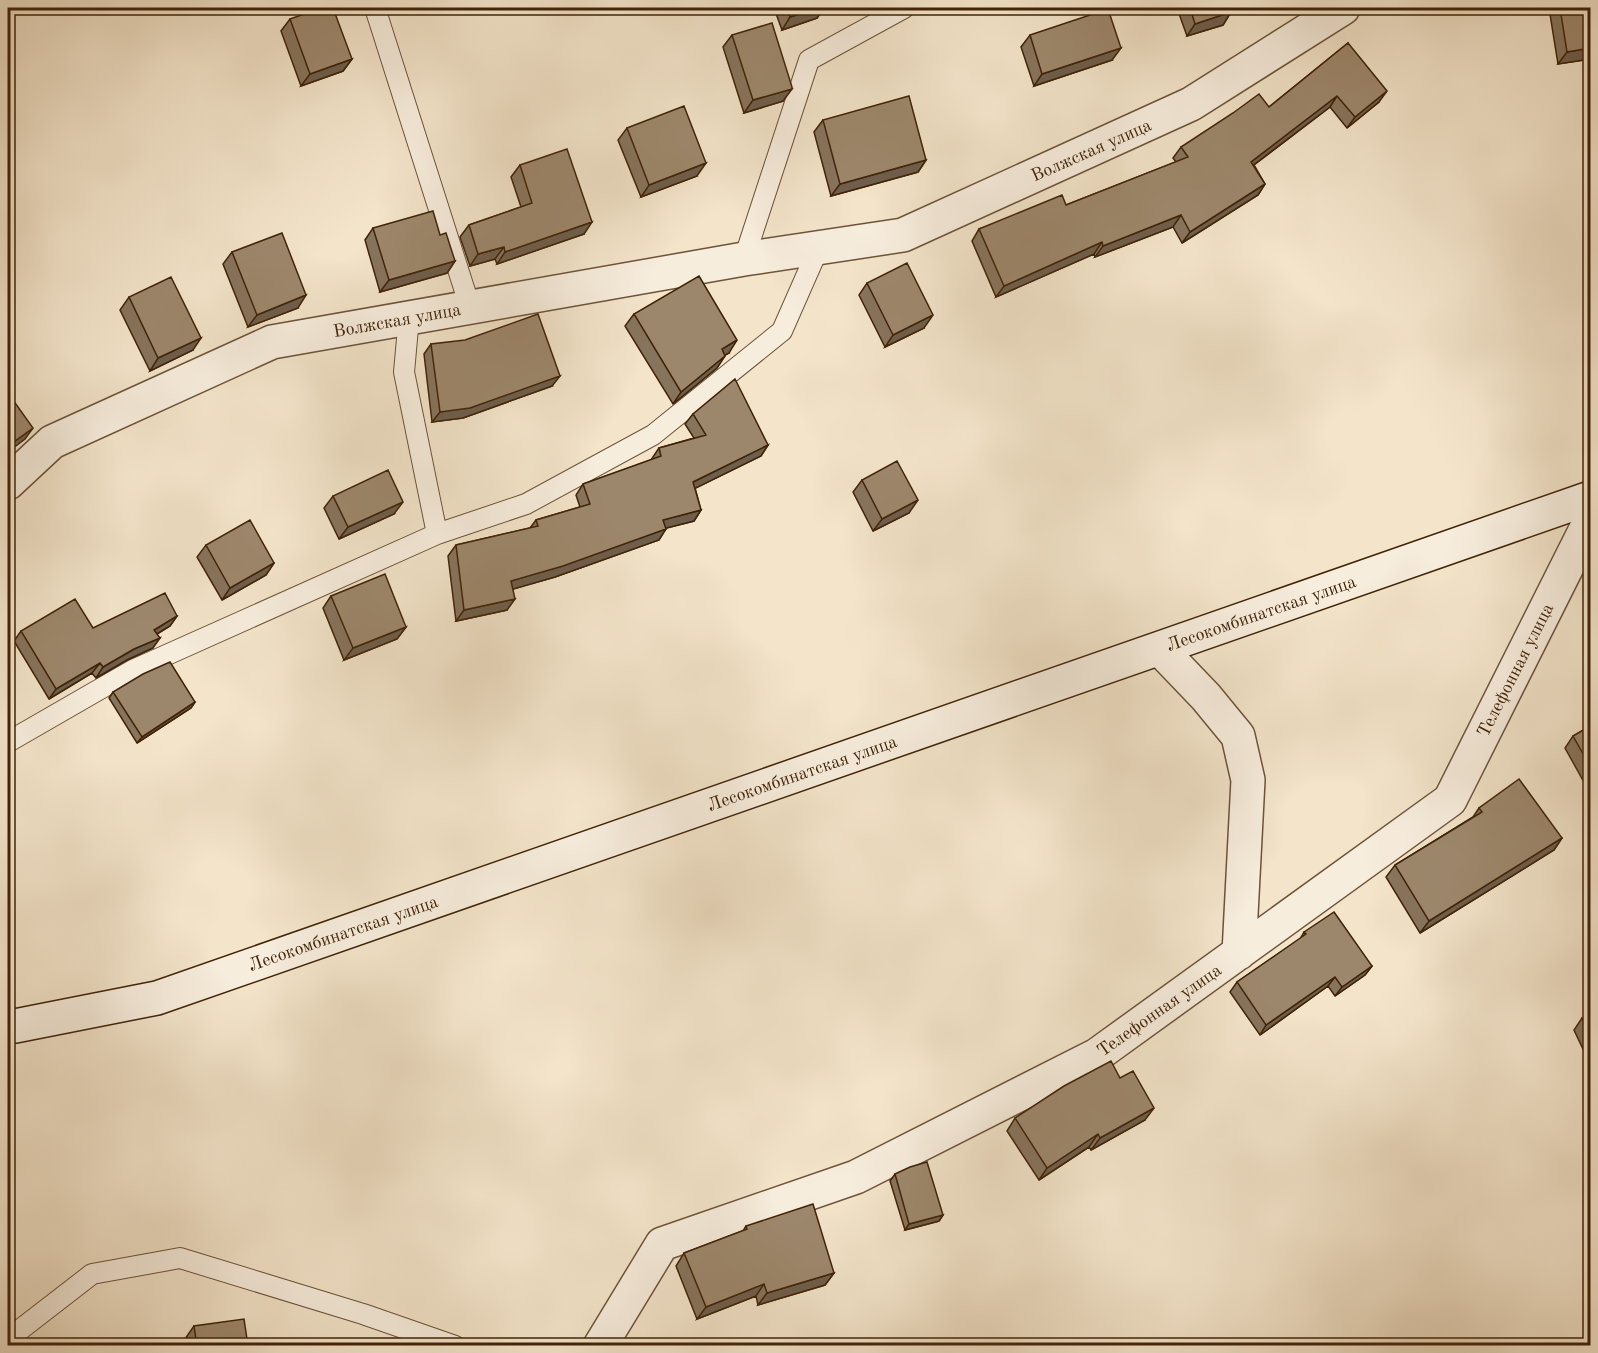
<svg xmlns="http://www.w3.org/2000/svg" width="1598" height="1353" font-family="'Old Standard TT',serif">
<rect width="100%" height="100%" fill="#f3e4ca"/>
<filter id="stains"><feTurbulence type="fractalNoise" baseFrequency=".00333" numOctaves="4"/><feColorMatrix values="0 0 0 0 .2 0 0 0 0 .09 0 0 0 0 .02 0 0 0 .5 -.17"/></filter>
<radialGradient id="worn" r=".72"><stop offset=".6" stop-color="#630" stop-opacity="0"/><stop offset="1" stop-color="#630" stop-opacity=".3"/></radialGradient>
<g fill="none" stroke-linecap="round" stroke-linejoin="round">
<defs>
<path id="lane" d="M 375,8 L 470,307
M 744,259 L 809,60 L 904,8
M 437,534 L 526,504 L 653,435 L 782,331 L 819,247
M 8,742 L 133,670 L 437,534 L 404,372 L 409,317
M 8,1339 L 92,1274 L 180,1258 L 363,1314 L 455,1346"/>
<path id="street" d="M 8,483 L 52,442 L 272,342 L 744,259 L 903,235 L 1191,104 L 1343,8
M 1160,649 L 1206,697 L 1238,736 L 1248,780 L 1239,953
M 600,1346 L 662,1244 L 856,1177 L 1097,1055 L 1450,800 L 1590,521"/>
<path id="secondary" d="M 8,1026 L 15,1026 L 157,998 L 1590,498"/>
</defs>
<!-- lane casing -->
<use href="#lane" stroke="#6d5338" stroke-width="22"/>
<!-- street casing -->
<use href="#street" stroke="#6d5338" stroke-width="36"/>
<!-- secondary casing -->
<use href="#secondary" stroke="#402307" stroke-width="36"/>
<!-- lane -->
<use href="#lane" stroke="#f7eddd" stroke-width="20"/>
<!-- street -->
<use href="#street" stroke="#f7eddd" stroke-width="33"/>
<!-- secondary -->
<use href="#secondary" stroke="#f7eddd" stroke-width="33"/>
</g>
<!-- wall -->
<path fill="#87745d" stroke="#402307" stroke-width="1.5" d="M 774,8 L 824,8 L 817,18 L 782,30 Z
M 1177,8 L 1230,8 L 1231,12 L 1223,25 L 1187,36 Z
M 1549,8 L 1590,8 L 1590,59 L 1558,64 Z
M 290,19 L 352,59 L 343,71 L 301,86 L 281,31 Z
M 732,35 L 783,101 L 744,113 L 723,47 Z
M 1030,35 L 1112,60 L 1034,86 L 1021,47 Z
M 1348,43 L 1379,102 L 1347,128 L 1330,107 L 1254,165 L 1265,184 L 1258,195 L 1182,243 L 1173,227 L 1095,257 L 1094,254 L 996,297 L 972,241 L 979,229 L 1066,205 L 1176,162 L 1173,158 L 1181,147 L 1269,107 Z
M 823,120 L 926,160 L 918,172 L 831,196 L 814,132 Z
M 627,128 L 697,176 L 641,197 L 618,140 Z
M 520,165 L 584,234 L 497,264 L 495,259 L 470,266 L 460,237 L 469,225 L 521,207 L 511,177 Z
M 373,228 L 440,235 L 455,261 L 447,273 L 380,292 L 365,240 Z
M 232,252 L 298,308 L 248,327 L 223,264 Z
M 867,283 L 924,328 L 885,347 L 859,295 Z
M 129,297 L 193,350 L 150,371 L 120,310 Z
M 634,314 L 729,353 L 725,355 L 717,368 L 673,404 L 625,326 Z
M 431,344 L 552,386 L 463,418 L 432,422 L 424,354 Z
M 693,414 L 768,445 L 761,456 L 695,488 L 701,510 L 694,521 L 666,528 L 659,540 L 555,577 L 513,589 L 507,610 L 456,621 L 448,556 L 456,545 L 530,528 L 536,520 L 580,507 L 576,495 L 583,484 L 651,460 L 659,448 L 694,438 L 685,424 Z
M 862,480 L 909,513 L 873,531 L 853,492 Z
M 333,496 L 394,514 L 339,539 L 324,508 Z
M 206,545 L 274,563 L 266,575 L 222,600 L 197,557 Z
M 331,596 L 406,627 L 397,639 L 344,660 L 323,608 Z
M 177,616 L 170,626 L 157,634 L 153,648 L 127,660 L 96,678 L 92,673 L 49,699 L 14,641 L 21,631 L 93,628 Z
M 113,692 L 195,702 L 191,708 L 137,743 L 109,698 Z
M 1590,726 L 1590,793 L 1565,748 L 1573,736 Z
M 1479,808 L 1562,838 L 1554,850 L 1420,933 L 1386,877 L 1395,865 L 1473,817 Z
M 1304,932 L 1372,966 L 1365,975 L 1335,996 L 1328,986 L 1260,1035 L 1230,992 L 1237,982 L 1300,939 Z
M 1590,1013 L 1590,1064 L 1574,1030 L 1582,1018 Z
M 1120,1078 L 1145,1120 L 1091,1150 L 1089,1147 L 1039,1180 L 1007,1131 L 1015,1118 Z
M 895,1174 L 943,1215 L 939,1221 L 905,1230 L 890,1181 Z
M 746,1226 L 834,1273 L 825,1285 L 758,1305 L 756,1296 L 697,1319 L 676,1266 L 684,1253 L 743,1231 Z
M 194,1326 L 248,1346 L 186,1346 L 185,1339 Z"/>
<!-- shaded-wall -->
<path fill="#6e5e4c" stroke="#402307" stroke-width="1.5" d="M 819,8 L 824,8 L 817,18 L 782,30 L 790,17 Z
M 1231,12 L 1223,25 L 1187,36 L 1195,24 Z
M 1121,48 L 1112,60 L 1034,86 L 1042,74 Z
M 1590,48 L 1590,59 L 1558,64 L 1567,52 Z
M 352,59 L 343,71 L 301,86 L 310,74 Z
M 792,89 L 783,101 L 744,113 L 753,100 Z
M 1387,91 L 1379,102 L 1347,128 L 1355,117 Z
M 1337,96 L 1330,107 L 1243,173 L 1251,162 Z
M 926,160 L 918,172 L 831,196 L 840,184 Z
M 706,163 L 697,176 L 641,197 L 649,185 Z
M 1265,184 L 1258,195 L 1182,243 L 1190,232 Z
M 1181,215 L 1173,227 L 1095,257 L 1103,246 Z
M 592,222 L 584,234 L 497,264 L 505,252 Z
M 1102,242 L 1094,254 L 996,297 L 1004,286 Z
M 504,247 L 495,259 L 470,266 L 478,254 Z
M 455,261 L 447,273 L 380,292 L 389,280 Z
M 306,295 L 298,308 L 248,327 L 257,315 Z
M 933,315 L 924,328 L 885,347 L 893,335 Z
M 201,338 L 193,350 L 150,371 L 158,358 Z
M 737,340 L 729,353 L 714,361 L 722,349 Z
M 725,356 L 717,368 L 673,404 L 681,392 Z
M 560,376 L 552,386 L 463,418 L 432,422 L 440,412 Z
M 33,428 L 25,439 L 8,452 L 8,446 Z
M 768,445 L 761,456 L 686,493 L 693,482 Z
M 918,500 L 909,513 L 873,531 L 882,519 Z
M 403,502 L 394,514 L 339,539 L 348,527 Z
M 701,510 L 694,521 L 655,531 L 663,520 Z
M 666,529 L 659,540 L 555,577 L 503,592 L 511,581 Z
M 274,563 L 266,575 L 222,600 L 230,588 Z
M 515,599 L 507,610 L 456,621 L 464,610 Z
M 177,616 L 170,626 L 147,640 L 154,630 Z
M 406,627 L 397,639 L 344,660 L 353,648 Z
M 160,638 L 153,648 L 127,660 L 96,678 L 103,667 L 134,649 Z
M 100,663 L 92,673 L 49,699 L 56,689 Z
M 195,702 L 191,708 L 137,743 L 142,737 Z
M 1562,838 L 1554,850 L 1420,933 L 1429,921 Z
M 1372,966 L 1365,975 L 1335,996 L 1342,987 Z
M 1335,977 L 1328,986 L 1260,1035 L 1266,1025 Z
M 1154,1108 L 1145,1120 L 1091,1150 L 1100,1138 Z
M 1098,1134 L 1089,1147 L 1039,1180 L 1047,1168 Z
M 943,1215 L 939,1221 L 905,1230 L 909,1224 Z
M 834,1273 L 825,1285 L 758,1305 L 767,1293 Z
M 764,1284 L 756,1296 L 697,1319 L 706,1307 Z"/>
<!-- building -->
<path fill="#9d876c" stroke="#402307" stroke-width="1.5" d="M 321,8 L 333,8 L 352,59 L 310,74 L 290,19 Z
M 787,8 L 819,8 L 790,17 Z
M 1190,8 L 1230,8 L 1231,12 L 1195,24 Z
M 1560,8 L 1590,8 L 1590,48 L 1567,52 Z
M 1108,9 L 1121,48 L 1042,74 L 1030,35 Z
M 772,23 L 792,87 L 792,89 L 753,100 L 732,35 Z
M 1348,43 L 1387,91 L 1355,117 L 1337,96 L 1251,162 L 1265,184 L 1190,232 L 1181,215 L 1103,246 L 1102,242 L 1004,286 L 979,229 L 1062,195 L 1066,205 L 1188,157 L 1181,147 L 1233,113 L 1259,94 L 1269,107 Z
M 909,96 L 926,160 L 840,184 L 823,120 Z
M 684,106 L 706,163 L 649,185 L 627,128 Z
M 567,149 L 592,222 L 505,252 L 504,247 L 478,254 L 469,225 L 532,203 L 520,165 Z
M 433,211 L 440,235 L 446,233 L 455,261 L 389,280 L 373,228 Z
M 282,233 L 306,295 L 257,315 L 232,252 Z
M 907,263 L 933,315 L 893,335 L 867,283 Z
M 699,276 L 737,340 L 722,349 L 725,356 L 681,392 L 634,314 Z
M 171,277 L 201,338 L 158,358 L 129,297 Z
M 538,314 L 560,376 L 470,408 L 440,412 L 431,344 L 465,340 Z
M 735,379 L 768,445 L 693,482 L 701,510 L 663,520 L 666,529 L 563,566 L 511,581 L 515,599 L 464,610 L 456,545 L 538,526 L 536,520 L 590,504 L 583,484 L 661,456 L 659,448 L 706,435 L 693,414 Z
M 8,393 L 33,428 L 8,446 Z
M 897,461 L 918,500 L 882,519 L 862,480 Z
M 388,470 L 403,502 L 348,527 L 333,496 Z
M 250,520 L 274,563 L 230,588 L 206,545 Z
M 385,574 L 406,627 L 353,648 L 331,596 Z
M 165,593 L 177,616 L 154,630 L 160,638 L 134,649 L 103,667 L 100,663 L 56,689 L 21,631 L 75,599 L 93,628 Z
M 170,662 L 195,702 L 142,737 L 113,692 L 143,674 Z
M 1590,726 L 1590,766 L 1573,736 Z
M 1519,779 L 1562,838 L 1429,921 L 1395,865 L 1482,812 L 1479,808 Z
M 1334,912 L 1372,966 L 1342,987 L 1335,977 L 1266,1025 L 1237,982 L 1306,934 L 1304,932 Z
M 1590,1013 L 1590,1035 L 1582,1018 Z
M 1111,1061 L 1120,1078 L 1133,1071 L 1154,1108 L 1100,1138 L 1098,1134 L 1047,1168 L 1015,1118 L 1064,1086 Z
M 927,1162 L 943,1215 L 909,1224 L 895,1174 L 910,1167 Z
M 813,1204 L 834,1273 L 767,1293 L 764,1284 L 706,1307 L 684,1253 L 747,1229 L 746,1226 Z
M 244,1319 L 248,1346 L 197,1346 L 194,1326 Z"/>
<g text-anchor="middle" stroke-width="5" stroke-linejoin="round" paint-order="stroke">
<!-- street labels -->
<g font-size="18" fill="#402307" stroke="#f7eddd">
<text transform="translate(1091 150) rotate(-24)" y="6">Волжская улица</text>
<text transform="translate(397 320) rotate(-10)" y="6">Волжская улица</text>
<text transform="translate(1261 613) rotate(-19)" y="6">Лесокомбинатская улица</text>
<text transform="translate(1515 670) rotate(-63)" y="6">Телефонная улица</text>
<text transform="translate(802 773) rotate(-19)" y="6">Лесокомбинатская улица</text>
<text transform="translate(343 933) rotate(-19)" y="6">Лесокомбинатская улица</text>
<text transform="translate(1159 1010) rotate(-35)" y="6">Телефонная улица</text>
</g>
</g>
<!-- margin -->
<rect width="1598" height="1353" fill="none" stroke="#f3e4ca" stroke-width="30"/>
<rect x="9" y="9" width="1580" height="1335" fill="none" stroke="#402307" stroke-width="3"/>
<rect x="15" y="15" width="1568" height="1323" fill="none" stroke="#402307" stroke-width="1.5"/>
<rect width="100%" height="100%" filter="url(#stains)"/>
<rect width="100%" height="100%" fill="url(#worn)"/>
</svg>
